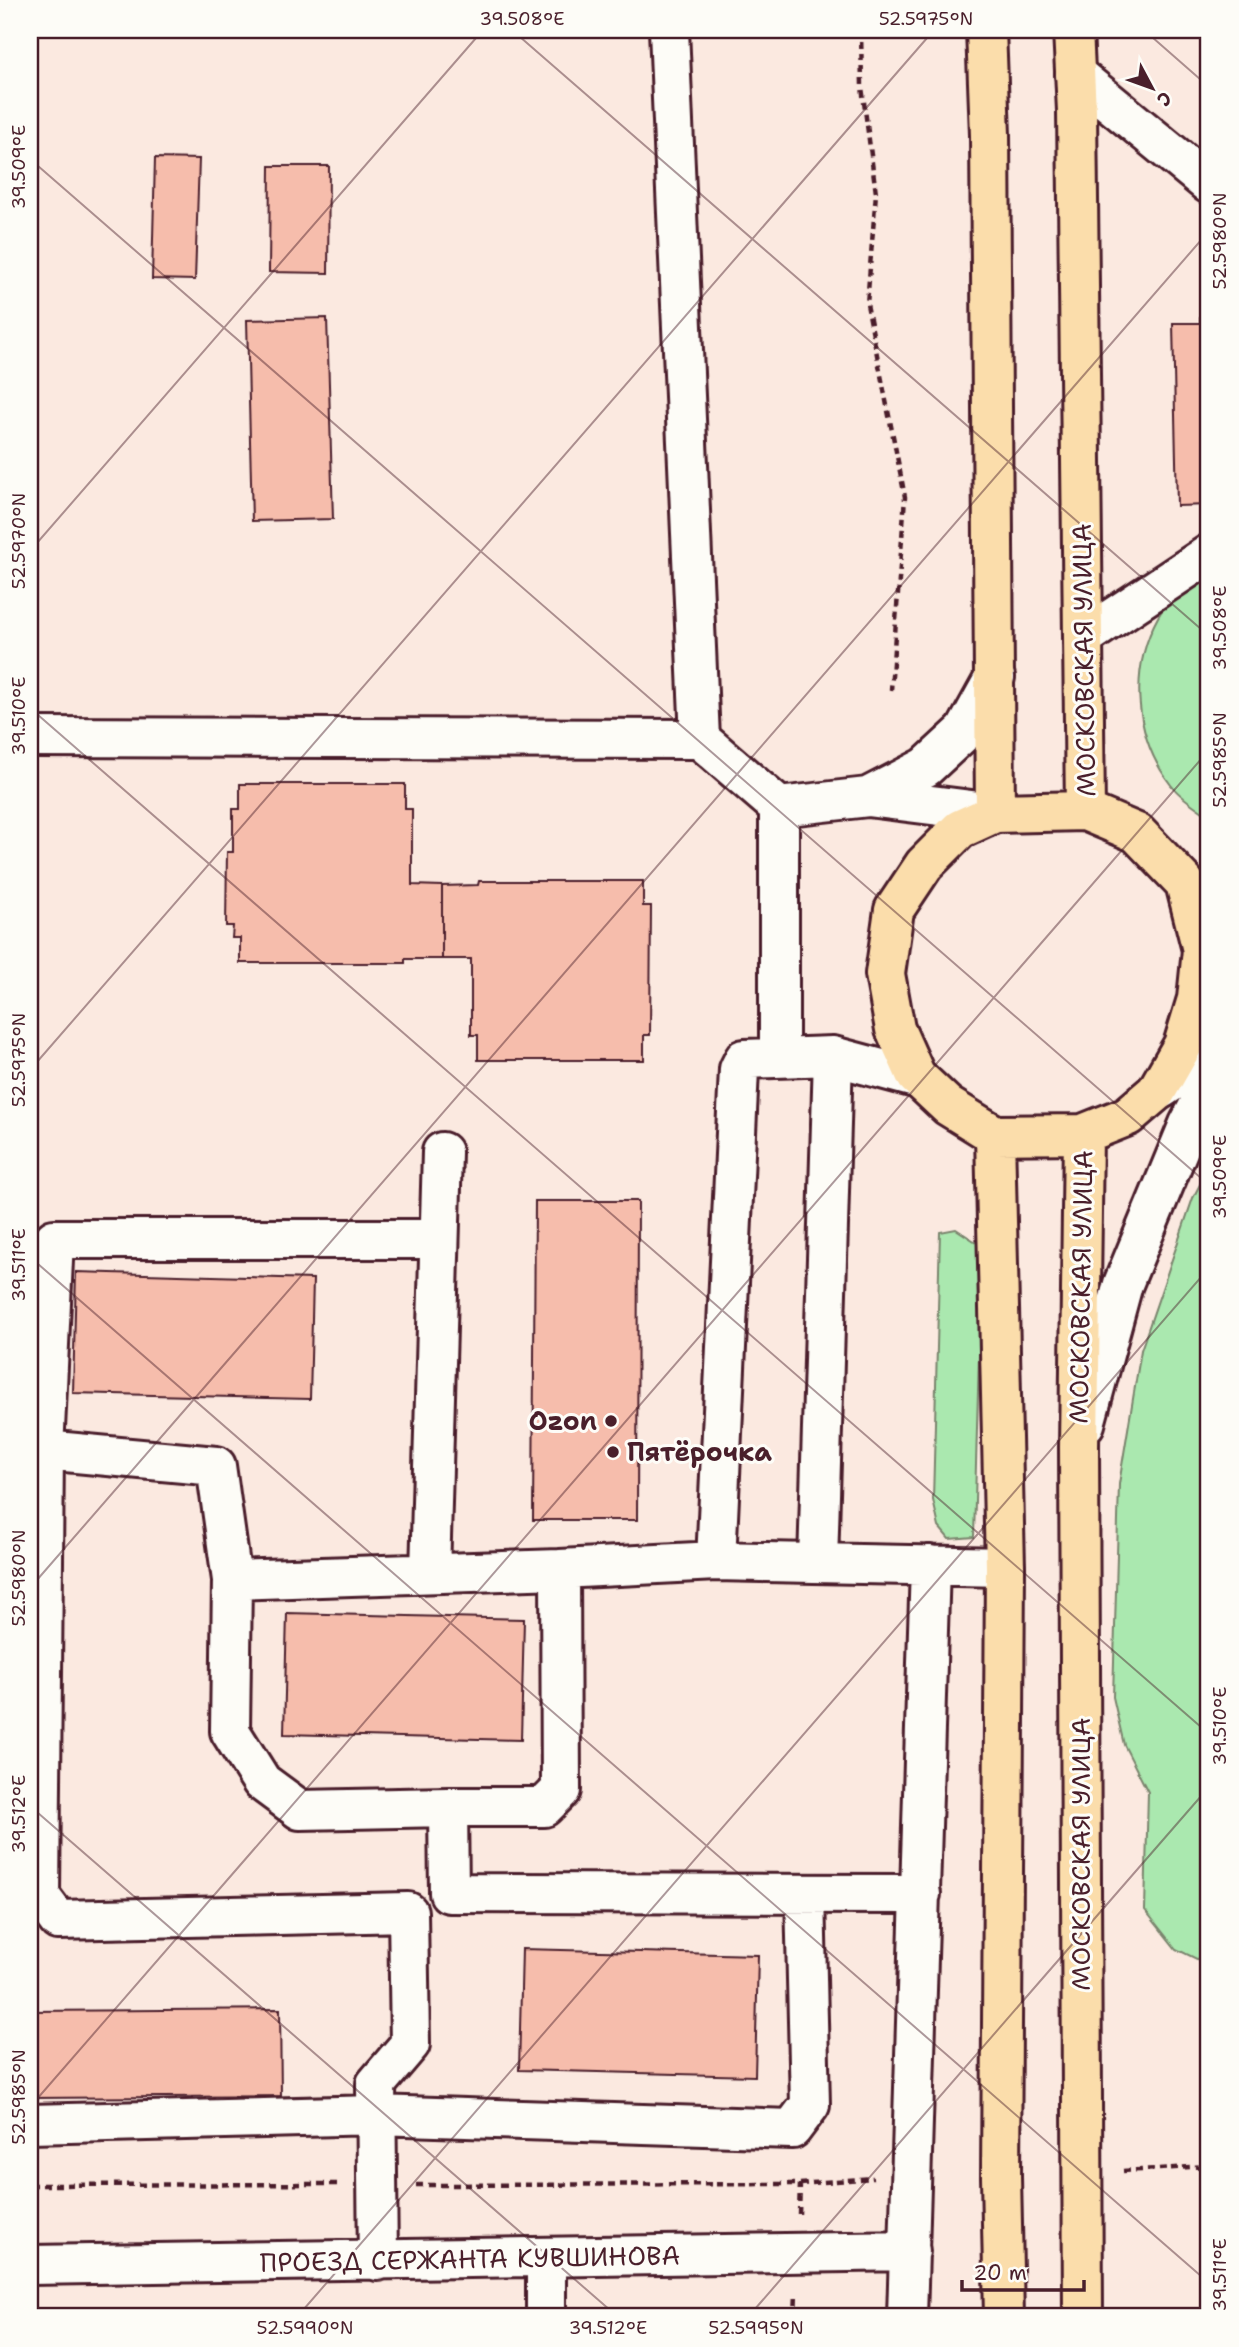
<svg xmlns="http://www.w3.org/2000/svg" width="1239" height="2347" font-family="'Shantell Sans',sans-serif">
<rect width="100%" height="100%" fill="#fbe9e0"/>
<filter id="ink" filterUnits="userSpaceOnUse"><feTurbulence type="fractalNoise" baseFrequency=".0143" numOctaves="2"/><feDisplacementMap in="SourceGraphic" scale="14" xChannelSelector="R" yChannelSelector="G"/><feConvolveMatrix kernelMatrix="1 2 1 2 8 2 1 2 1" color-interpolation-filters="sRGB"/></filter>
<g filter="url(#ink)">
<!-- green -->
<path fill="#aae8af" stroke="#7a846d" stroke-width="2" d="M 1209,579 L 1209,816 C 1197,808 1180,797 1171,785 C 1134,737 1129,670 1158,617 C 1168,597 1191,588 1209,579 Z
M 1209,1167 L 1209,1965 L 1176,1949 L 1145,1910 L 1148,1792 L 1124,1745 L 1113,1697 L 1119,1484 L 1141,1350 L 1193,1198 Z
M 956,1229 L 982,1246 L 974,1537 L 949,1539 L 939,1527 L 933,1500 L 940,1232 Z"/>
<!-- building -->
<path fill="#f6bdac" stroke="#4a1f2b" stroke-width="2" d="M 155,158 L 199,159 L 195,280 L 152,279 Z
M 270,166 L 329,166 L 328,273 L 269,272 Z
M 1200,298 L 1209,298 L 1209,350 L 1200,351 L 1201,387 L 1209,387 L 1209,505 L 1177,506 L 1173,323 L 1200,323 Z
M 327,318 L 333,519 L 252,521 L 247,320 Z
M 240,784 L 405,784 L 405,809 L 412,809 L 412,885 L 442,886 L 442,959 L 405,959 L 405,963 L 240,963 L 240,938 L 232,938 L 233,926 L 226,926 L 227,852 L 233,852 L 233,809 L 240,809 Z
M 479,881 L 643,881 L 643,906 L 651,906 L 650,1035 L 644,1035 L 644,1060 L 478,1060 L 478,1035 L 471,1035 L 471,959 L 442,959 L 442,886 L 478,885 Z
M 535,1201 L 638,1201 L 637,1520 L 533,1520 Z
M 76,1272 L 313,1279 L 310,1399 L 73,1393 Z
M 287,1613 L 524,1619 L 521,1740 L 284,1734 Z
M 522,1949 L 758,1955 L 755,2076 L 519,2070 Z
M 280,2009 L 281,2096 L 30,2098 L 30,2011 Z"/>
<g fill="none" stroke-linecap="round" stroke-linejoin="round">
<defs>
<path id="minor" d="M 669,30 L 700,739
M 1075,74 L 1209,184
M 1084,637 L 1209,554
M 30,737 L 700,739 L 779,807 L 868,797 L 926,767 L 965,731 L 995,677
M 868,797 L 995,813
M 779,1057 L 779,807
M 1161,1089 L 1209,1057
M 1085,1424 L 1123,1284 L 1189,1124 L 1209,1086
M 44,1450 L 216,1466 L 232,1580 L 230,1731 L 262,1782 L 300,1810 L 448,1807 L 449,1893 L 921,1894
M 716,1561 L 739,1069 L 744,1059 L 833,1056 L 919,1079
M 818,1563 L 833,1056
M 560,1569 L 716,1561 L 1005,1567
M 430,1573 L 442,1152
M 232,1580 L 560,1569 L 561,1790 L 544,1807 L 448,1807
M 30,2124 L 376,2115 L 792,2129 L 810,2105 L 805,1894
M 378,2261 L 376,2084 L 410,2044 L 408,1912 L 58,1920 L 40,1896 L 44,1450 L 54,1239 L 439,1239
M 30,2265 L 910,2251
M 546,2317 L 546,2259
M 907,2317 L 930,1565"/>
<path id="major" d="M 986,30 L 990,135 L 995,813
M 1073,30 L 1077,111 L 1085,811
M 1085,811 L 1137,833 L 1185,883 L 1202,950 L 1197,999 L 1183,1045 L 1156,1092 L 1128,1116 L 1083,1134 L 995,1135 L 948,1106 L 916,1076 L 895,1029 L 885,974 L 894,910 L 924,865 L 960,829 L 995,813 Z
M 1083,1134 L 1079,1447 L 1083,2317
M 995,1135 L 1005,1567 L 1001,2177 L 1004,2317"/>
</defs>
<!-- minor casing -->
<use href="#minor" stroke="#4a1f2b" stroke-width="44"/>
<!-- major casing -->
<use href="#major" stroke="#4a1f2b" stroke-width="44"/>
<!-- path -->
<path stroke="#4a1f2b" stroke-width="4.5" stroke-dasharray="7 5" stroke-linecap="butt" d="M 861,30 L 862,87 L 876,193 L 867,304 L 905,497 L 891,690
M 1123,2171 L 1209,2166
M 30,2185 L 338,2184
M 416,2185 L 800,2184 L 873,2178
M 799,2214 L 800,2184
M 795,2317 L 796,2293"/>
<!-- minor -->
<use href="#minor" stroke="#fdfcf7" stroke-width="38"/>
<!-- major -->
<use href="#major" stroke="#fbddab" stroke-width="38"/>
</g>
</g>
<!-- ticks -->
<path fill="none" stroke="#4a1f2b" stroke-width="2" stroke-opacity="0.45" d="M 512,30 L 1209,636M 1144,30 L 1209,87M 30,32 L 32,30M 30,159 L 1209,1185M 30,551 L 483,30M 30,708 L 1209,1734M 30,1070 L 934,30M 30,1257 L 1209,2283M 30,1588 L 1209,231M 30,1806 L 618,2317M 30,2107 L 1209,750M 297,2317 L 1209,1268M 748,2317 L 1209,1787M 1199,2317 L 1209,2305"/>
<!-- markers -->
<g fill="#4a1f2b" stroke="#fdfcf7" stroke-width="2.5">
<circle cx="611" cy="1421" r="7"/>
<circle cx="613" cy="1452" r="7"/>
</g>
<g text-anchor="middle" stroke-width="6" stroke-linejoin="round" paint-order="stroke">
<!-- street labels -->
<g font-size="26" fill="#4a1f2b" stroke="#fdfcf7">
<text transform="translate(1084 660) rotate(-91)" y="9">МОСКОВСКАЯ УЛИЦА</text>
<text transform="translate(1081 1287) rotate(-89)" y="9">МОСКОВСКАЯ УЛИЦА</text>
<text transform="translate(1081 1854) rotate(-90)" y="9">МОСКОВСКАЯ УЛИЦА</text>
<text transform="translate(470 2259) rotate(-1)" y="9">ПРОЕЗД СЕРЖАНТА КУВШИНОВА</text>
</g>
<!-- poi labels -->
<g font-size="26" font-weight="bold" fill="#4a1f2b" stroke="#fdfcf7" text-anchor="end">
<text x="597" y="1430">Ozon</text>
<text x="627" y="1461" text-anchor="start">Пятёрочка</text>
</g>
</g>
<!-- margin -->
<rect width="1239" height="2347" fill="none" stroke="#fdfcf7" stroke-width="77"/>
<!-- north arrow -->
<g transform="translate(1152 88) rotate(131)" stroke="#fdfcf7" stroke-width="5" paint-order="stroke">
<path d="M0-5L12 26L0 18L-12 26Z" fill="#4a1f2b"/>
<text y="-10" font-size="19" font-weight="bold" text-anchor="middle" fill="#4a1f2b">С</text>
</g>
<!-- scale -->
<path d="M962 2280v10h122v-10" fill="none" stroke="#4a1f2b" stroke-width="3.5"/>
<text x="973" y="2280" font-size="21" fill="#4a1f2b" stroke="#fdfcf7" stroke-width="5" paint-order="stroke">20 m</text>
<rect x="38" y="38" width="1162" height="2270" fill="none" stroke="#4a1f2b" stroke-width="2.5"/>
<g font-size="18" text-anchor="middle" fill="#4a1f2b">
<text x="522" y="25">39.508°E</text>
<text x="926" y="25">52.5975°N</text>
<text transform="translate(19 167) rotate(-90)" y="6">39.509°E</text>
<text transform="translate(1220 241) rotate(-90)" y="6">52.5980°N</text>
<text transform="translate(19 541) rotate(-90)" y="6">52.5970°N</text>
<text transform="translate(1220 628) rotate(-90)" y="6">39.508°E</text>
<text transform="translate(19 716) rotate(-90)" y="6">39.510°E</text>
<text transform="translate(1220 760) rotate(-90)" y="6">52.5985°N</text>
<text transform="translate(19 1060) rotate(-90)" y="6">52.5975°N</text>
<text transform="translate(1220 1177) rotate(-90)" y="6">39.509°E</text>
<text transform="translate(19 1265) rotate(-90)" y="6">39.511°E</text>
<text transform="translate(19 1578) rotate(-90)" y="6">52.5980°N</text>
<text transform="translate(1220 1726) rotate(-90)" y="6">39.510°E</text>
<text transform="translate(19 1814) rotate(-90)" y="6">39.512°E</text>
<text transform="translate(19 2097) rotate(-90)" y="6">52.5985°N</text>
<text transform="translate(1220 2275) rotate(-90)" y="6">39.511°E</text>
<text x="305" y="2334">52.5990°N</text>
<text x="608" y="2334">39.512°E</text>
<text x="756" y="2334">52.5995°N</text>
</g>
</svg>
